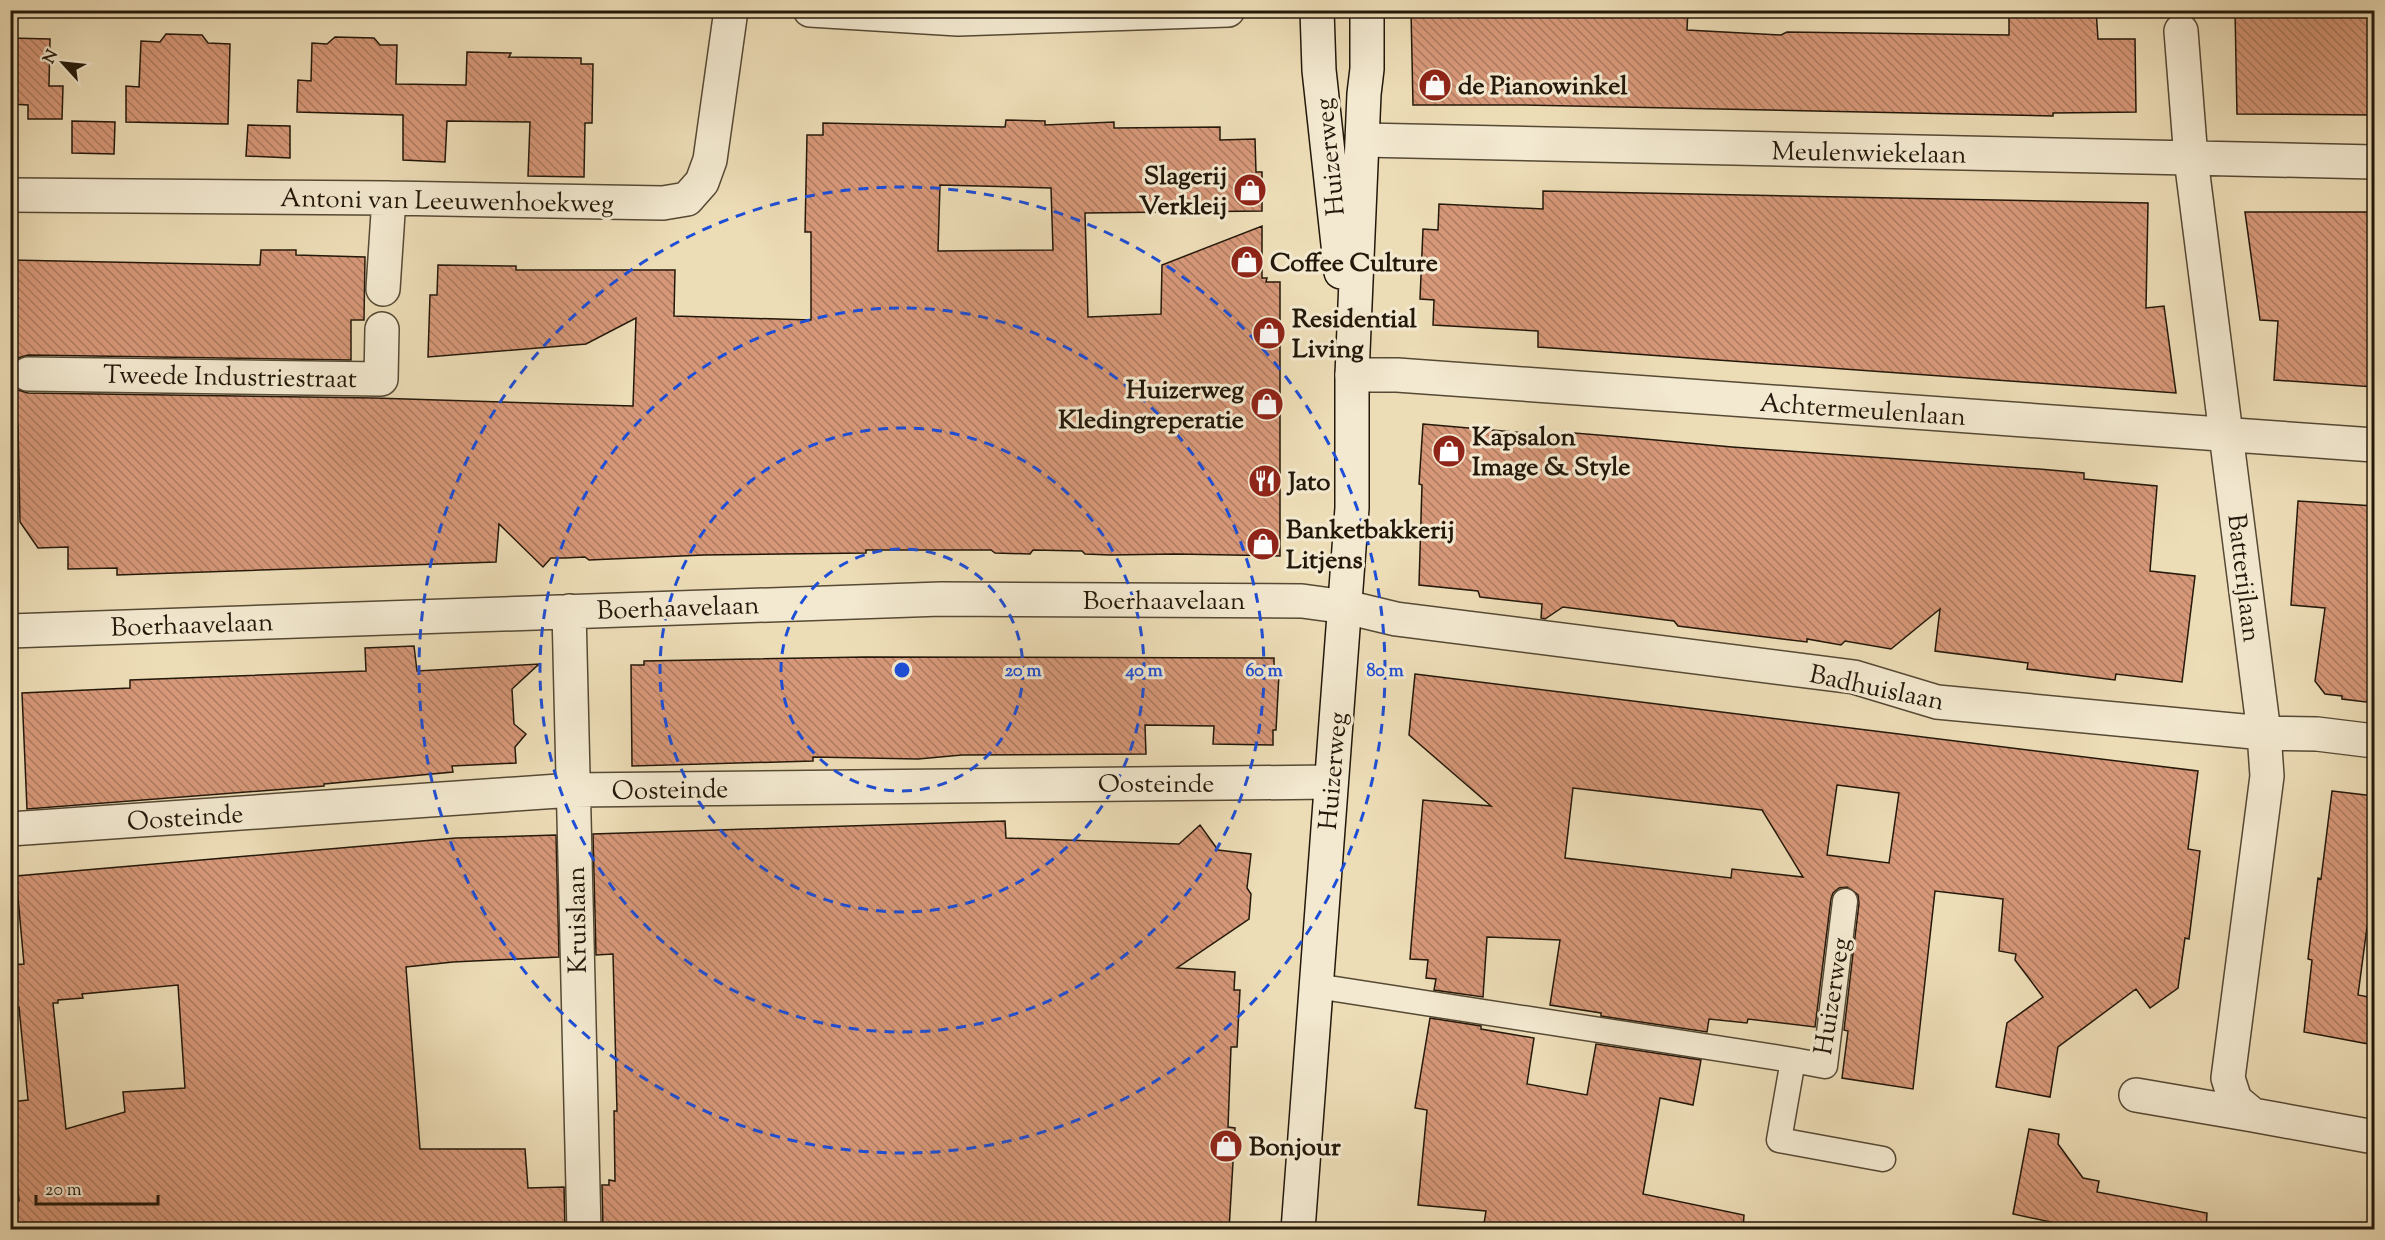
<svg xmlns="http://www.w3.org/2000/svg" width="2385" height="1240" font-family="'Sorts Mill Goudy',serif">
<defs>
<pattern id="building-back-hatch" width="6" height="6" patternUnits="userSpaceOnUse" patternTransform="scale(1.5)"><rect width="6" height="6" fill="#d79879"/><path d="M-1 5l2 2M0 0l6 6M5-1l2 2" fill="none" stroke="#ae7b61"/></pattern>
</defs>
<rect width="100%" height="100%" fill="#edddb7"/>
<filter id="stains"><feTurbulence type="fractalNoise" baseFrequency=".00333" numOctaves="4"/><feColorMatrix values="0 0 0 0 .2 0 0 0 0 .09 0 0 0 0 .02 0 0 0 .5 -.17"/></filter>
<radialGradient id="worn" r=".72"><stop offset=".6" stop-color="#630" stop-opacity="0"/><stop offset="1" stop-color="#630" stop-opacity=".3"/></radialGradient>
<!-- building -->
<path fill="url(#building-back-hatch)" stroke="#23180a" stroke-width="1.5" fill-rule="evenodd" d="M 1411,10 L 1688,10 L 1687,30 L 1781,35 L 1787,32 L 2009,35 L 2009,10 L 2096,10 L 2098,39 L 2135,39 L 2136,112 L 2053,113 L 2053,116 L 1521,105 L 1413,105 Z
M 2235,10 L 2374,10 L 2374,115 L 2237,114 Z
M 166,34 L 202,35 L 208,43 L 230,44 L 228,124 L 126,122 L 126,86 L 139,87 L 141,41 L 160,42 Z
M 335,37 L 374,38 L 380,45 L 397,45 L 396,84 L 466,85 L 467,52 L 511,53 L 509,57 L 581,58 L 581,64 L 593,64 L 592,123 L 585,123 L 584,177 L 528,176 L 530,122 L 447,121 L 445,162 L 403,160 L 403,115 L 297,112 L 298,80 L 311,81 L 312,43 L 327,44 Z
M 10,38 L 50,39 L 49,86 L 63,86 L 62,119 L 28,119 L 28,105 L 10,104 Z
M 1006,120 L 1045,121 L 1045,125 L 1114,122 L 1114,128 L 1220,127 L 1220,140 L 1255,139 L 1256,172 L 1262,172 L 1262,211 L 1085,213 L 1088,317 L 1161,314 L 1162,265 L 1262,226 L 1262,278 L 1267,278 L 1266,282 L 1280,282 L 1280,556 L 1176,554 L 1110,555 L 1085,554 L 1082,551 L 1033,550 L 1030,554 L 995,553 L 991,550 L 866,550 L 866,553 L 704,555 L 589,560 L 585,557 L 565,558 L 551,558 L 543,567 L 499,524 L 496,562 L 117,575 L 117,568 L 68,569 L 68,547 L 38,548 L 20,522 L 18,426 L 10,426 L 10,379 L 18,390 L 28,393 L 374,398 L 633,406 L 636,318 L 586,344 L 428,357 L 430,295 L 437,295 L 438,265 L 516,266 L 516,270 L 675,270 L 674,316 L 811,320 L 811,232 L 805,232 L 807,135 L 823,135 L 823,123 L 1005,127 ZM 940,185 L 1051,188 L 1053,250 L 938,251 Z
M 72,121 L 115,122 L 114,154 L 72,153 Z
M 248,125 L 290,126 L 290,158 L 246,156 Z
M 1543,191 L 2148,203 L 2146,308 L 2164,306 L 2176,393 L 1538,347 L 1538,331 L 1433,325 L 1434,300 L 1420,299 L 1423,229 L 1438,230 L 1439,204 L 1543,209 Z
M 2245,212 L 2374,212 L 2374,387 L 2274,380 L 2278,321 L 2260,320 Z
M 261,250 L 296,250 L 296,255 L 365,257 L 364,320 L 351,320 L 351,360 L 28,355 L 18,358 L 10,369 L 10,260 L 260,265 Z
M 1423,424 L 1561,436 L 1562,432 L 1623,437 L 1732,447 L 2039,469 L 2084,473 L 2084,479 L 2157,486 L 2150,571 L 2195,576 L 2182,682 L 2116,674 L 2115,680 L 2027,669 L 2028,663 L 1935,651 L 1940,609 L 1891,649 L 1845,641 L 1841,645 L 1807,639 L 1807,642 L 1678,626 L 1674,621 L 1563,607 L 1545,619 L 1541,618 L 1542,604 L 1480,597 L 1478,591 L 1419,585 L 1422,485 L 1419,484 Z
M 2298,501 L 2374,506 L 2374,703 L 2342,699 L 2342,696 L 2325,694 L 2315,681 L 2325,608 L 2291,605 Z
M 414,646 L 417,671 L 539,664 L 512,689 L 514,724 L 526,734 L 515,747 L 516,763 L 452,766 L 453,772 L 324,784 L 324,786 L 27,809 L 22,693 L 130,688 L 130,680 L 366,671 L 365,648 Z
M 865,657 L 1274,658 L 1274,674 L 1279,674 L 1276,730 L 1273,730 L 1273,745 L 1213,744 L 1214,726 L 1145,725 L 1146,754 L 962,755 L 918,759 L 813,757 L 813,761 L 632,766 L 631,665 L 644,665 L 644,661 Z
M 1415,674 L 2198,771 L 2188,849 L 2200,851 L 2189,939 L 2185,938 L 2178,988 L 2150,1008 L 2136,989 L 2058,1047 L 2050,1097 L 1996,1087 L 2007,1023 L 2043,997 L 2015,960 L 2016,954 L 1999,951 L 2003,899 L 1935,891 L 1913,1089 L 1842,1078 L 1848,1031 L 1844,1030 L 1859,903 L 1858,895 L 1847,887 L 1839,888 L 1833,893 L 1831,899 L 1815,1027 L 1748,1019 L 1747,1023 L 1709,1019 L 1707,1032 L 1601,1016 L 1601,1013 L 1550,1005 L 1560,940 L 1487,937 L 1483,997 L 1434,990 L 1436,979 L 1426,978 L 1428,960 L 1410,959 L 1423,800 L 1491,806 L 1409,735 ZM 1837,785 L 1899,793 L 1889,863 L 1827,855 ZM 1573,788 L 1762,810 L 1803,877 L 1732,869 L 1731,878 L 1565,858 Z
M 2332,791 L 2374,796 L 2374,928 L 2367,927 L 2358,995 L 2374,998 L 2374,1045 L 2304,1032 L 2312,960 L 2308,959 L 2318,878 L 2321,879 Z
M 1005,821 L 1006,838 L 1179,844 L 1200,825 L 1218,850 L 1251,854 L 1247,888 L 1251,894 L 1249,919 L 1177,968 L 1235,972 L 1234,990 L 1240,990 L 1237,1047 L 1231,1047 L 1228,1127 L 1235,1128 L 1229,1230 L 603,1230 L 602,1185 L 609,1185 L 609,1180 L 615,1181 L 614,1111 L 617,1111 L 613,954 L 596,955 L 593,834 Z
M 556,835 L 559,957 L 453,962 L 406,967 L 420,1149 L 525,1149 L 528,1188 L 564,1187 L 565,1230 L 10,1230 L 10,1201 L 19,1201 L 10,1102 L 28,1100 L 19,1007 L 10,1007 L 10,965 L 24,964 L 16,876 L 456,838 ZM 178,985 L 185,1088 L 123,1092 L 125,1112 L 66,1129 L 53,1003 L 58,1003 L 58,1000 L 83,998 L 82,994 Z
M 1430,1018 L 1481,1026 L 1481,1029 L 1534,1038 L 1527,1084 L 1587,1095 L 1596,1044 L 1701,1060 L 1693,1105 L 1660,1098 L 1643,1194 L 1744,1215 L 1743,1230 L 1483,1230 L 1486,1211 L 1418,1205 L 1427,1110 L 1415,1108 Z
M 2029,1129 L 2059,1134 L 2058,1144 L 2083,1178 L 2099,1181 L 2097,1192 L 2207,1213 L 2206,1230 L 2088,1230 L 2013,1214 Z"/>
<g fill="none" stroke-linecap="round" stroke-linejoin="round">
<defs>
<path id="service" d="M 1316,986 L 1793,1060 L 1779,1140 L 1883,1159
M 1793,1060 L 1825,1066 L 1845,901"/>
<path id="minor" d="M 2181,31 L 2191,159 L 2264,733 L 2267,776 L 2228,1078 L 2235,1100 L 2253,1115 L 2374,1137
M 1363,140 L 2374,162
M 10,195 L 389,198 L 663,203 L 687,199 L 702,182 L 710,160 L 731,10
M 383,289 L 389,198
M 28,374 L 381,379 L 382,329
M 1352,375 L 1397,375 L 2374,445
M 569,611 L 584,1230
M 10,631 L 941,599 L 1302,601 L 1346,607 L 1396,619 L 1854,677 L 1937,702 L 2264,733 L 2317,734 L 2374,741
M 10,829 L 573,790 L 1330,782
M 2136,1095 L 2253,1115"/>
<path id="tertiary" d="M 810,10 L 958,19 L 1228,10"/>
<path id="secondary" d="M 1317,10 L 1319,70 L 1341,272
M 1298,1230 L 1352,508 L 1352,375 L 1364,94 L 1367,69 L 1367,10"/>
</defs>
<!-- service casing -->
<use href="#service" stroke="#564935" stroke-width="27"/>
<!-- minor casing -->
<use href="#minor" stroke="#564935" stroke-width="36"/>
<!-- tertiary casing -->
<use href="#tertiary" stroke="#564935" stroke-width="36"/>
<!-- secondary casing -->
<use href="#secondary" stroke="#23180a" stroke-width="36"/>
<!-- service -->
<use href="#service" stroke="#f3e9d0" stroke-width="24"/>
<!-- minor -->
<use href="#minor" stroke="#f3e9d0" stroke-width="33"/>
<!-- tertiary -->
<use href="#tertiary" stroke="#f3e9d0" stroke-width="33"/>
<!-- secondary -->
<use href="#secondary" stroke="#f3e9d0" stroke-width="33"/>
</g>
<!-- distance rings -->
<g fill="none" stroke="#1d4ed8" stroke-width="3" stroke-dasharray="10 8">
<circle cx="902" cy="670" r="121"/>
<circle cx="902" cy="670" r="242"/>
<circle cx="902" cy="670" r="362"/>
<circle cx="902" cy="670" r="483"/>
</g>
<!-- icons -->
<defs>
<symbol id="shop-disc" viewBox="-11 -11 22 22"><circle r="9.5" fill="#8f2418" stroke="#f3e9d0"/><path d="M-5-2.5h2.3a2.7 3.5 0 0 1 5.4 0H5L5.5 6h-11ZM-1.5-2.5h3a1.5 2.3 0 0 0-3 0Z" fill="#fff"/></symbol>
<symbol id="restaurant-disc" viewBox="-11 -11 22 22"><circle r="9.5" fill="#8f2418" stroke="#f3e9d0"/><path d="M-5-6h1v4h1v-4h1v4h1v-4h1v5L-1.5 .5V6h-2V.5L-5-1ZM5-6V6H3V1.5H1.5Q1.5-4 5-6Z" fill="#fff"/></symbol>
</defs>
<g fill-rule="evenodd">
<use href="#shop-disc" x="1416" y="66" width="38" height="38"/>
<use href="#shop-disc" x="1231" y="171" width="38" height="38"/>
<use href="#shop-disc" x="1228" y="243" width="38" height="38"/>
<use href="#shop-disc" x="1250" y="314" width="38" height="38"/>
<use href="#shop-disc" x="1248" y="385" width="38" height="38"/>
<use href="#shop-disc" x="1430" y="432" width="38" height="38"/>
<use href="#restaurant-disc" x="1246" y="462" width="38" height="38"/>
<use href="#shop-disc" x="1244" y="525" width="38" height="38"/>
<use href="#shop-disc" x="1207" y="1127" width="38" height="38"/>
</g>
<g text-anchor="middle" stroke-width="6" stroke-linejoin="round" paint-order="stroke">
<!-- poi labels -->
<g font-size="26" font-weight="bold" fill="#23180a" stroke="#f3e9d0" text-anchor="start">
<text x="1458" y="94">de Pianowinkel</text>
<text x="1227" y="184" text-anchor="end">Slagerij<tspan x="1227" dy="30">Verkleij</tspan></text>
<text x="1270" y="271">Coffee Culture</text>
<text x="1292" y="327">Residential<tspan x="1292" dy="30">Living</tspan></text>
<text x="1244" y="398" text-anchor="end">Huizerweg<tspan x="1244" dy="30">Kledingreperatie</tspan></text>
<text x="1472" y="445">Kapsalon<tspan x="1472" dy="30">Image &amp; Style</tspan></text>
<text x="1288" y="490">Jato</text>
<text x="1286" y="538">Banketbakkerij<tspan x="1286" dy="30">Litjens</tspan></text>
<text x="1249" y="1155">Bonjour</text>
</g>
<!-- street labels -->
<g font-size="26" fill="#23180a" stroke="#f3e9d0">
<text transform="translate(1869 152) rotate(1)" y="9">Meulenwiekelaan</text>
<text transform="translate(1329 157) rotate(-96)" y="9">Huizerweg</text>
<text transform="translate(447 200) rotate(1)" y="9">Antoni van Leeuwenhoekweg</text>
<text transform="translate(230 376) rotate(1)" y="9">Tweede Industriestraat</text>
<text transform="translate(1863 409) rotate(4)" y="9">Achtermeulenlaan</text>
<text transform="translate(2245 578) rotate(83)" y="9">Batterijlaan</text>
<text x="1164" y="609">Boerhaavelaan</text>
<text transform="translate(678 607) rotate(-2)" y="9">Boerhaavelaan</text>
<text transform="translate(192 624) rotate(-2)" y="9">Boerhaavelaan</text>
<text transform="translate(1877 687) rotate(12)" y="9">Badhuislaan</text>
<text transform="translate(1332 771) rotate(-85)" y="9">Huizerweg</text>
<text x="1156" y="792">Oosteinde</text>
<text transform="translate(670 789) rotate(-1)" y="9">Oosteinde</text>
<text transform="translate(185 817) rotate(-4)" y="9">Oosteinde</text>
<text transform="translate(576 920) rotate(-91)" y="9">Kruislaan</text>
<text transform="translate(1831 996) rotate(-81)" y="9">Huizerweg</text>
</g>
</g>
<circle cx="902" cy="670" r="9" fill="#1d4ed8" stroke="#f3e9d0" stroke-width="3"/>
<g font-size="18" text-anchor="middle" font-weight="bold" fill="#1d4ed8" stroke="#f3e9d0" stroke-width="6" stroke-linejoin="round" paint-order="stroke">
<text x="1023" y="676">20 m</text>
<text x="1144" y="676">40 m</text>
<text x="1264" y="676">60 m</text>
<text x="1385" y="676">80 m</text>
</g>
<!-- margin -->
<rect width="2385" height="1240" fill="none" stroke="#edddb7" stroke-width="36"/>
<rect x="12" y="12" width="2361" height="1216" fill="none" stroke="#23180a" stroke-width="3"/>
<rect x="18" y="18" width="2349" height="1204" fill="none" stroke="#23180a" stroke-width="1.5"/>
<!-- north arrow -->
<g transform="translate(63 63) rotate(297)" stroke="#f3e9d0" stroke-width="4.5" paint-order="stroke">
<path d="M0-4.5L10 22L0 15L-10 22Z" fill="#23180a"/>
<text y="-9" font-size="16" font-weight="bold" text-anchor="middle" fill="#23180a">N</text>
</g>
<!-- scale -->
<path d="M36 1195v9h122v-9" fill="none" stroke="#23180a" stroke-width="3"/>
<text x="45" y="1195" font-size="18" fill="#23180a" stroke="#f3e9d0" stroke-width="4.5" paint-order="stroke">20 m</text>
<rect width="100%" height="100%" filter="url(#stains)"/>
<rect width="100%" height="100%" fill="url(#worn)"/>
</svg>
